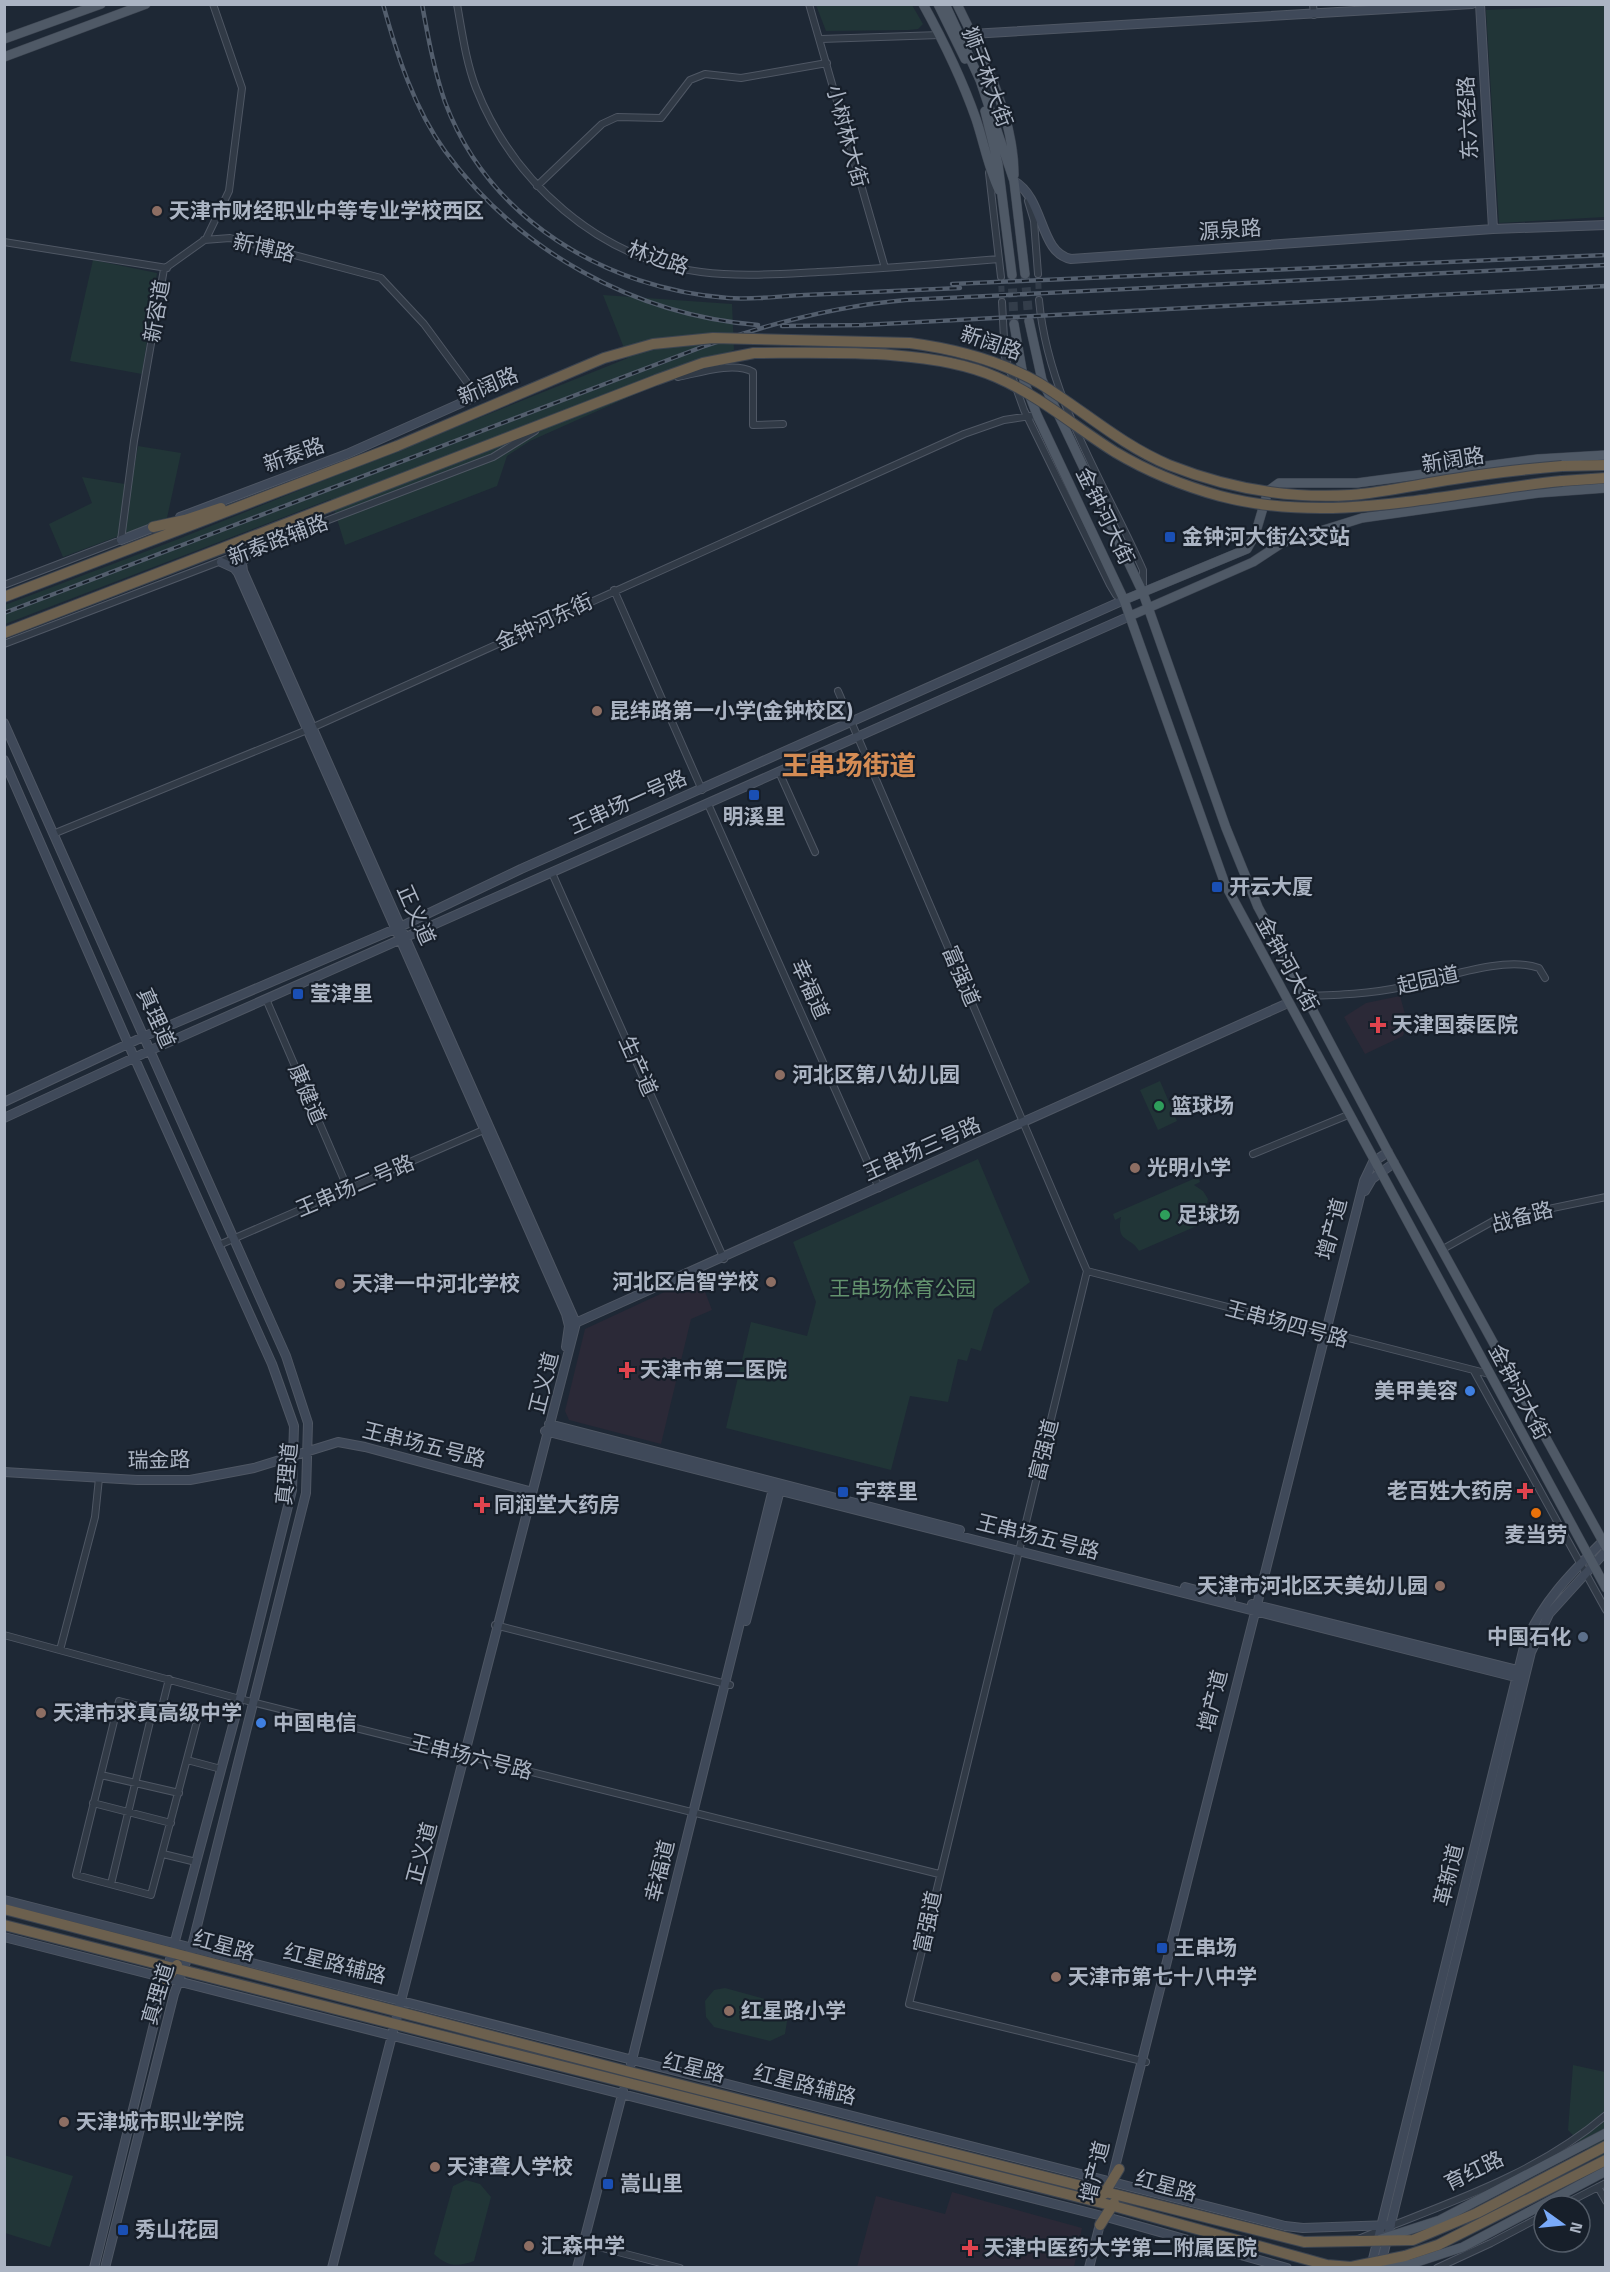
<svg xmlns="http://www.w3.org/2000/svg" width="1610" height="2272" font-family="'Titillium Web','Noto Sans SC',sans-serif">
<rect width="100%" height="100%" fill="#1e2835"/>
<!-- medical -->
<path fill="#2b2937" d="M 1400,996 L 1407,1021 L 1403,1036 L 1365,1054 L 1344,1017 L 1366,1003 Z
M 699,1276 L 712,1310 L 691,1319 L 661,1444 L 569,1420 L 565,1411 L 585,1329 Z
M 952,2192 L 1082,2228 L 1074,2267 L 857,2267 L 876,2196 L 945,2214 Z"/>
<!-- green -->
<path fill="#213537" d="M 816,5 L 912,5 L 923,24 L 918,29 L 908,30 L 826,31 Z
M 1606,5 L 1605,217 L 1499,223 L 1486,10 Z
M 93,260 L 157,273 L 142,374 L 70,361 Z
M 603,295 L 732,304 L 734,350 L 530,441 L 507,456 L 497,486 L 345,545 L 331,499 L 5,624 L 5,605 L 176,540 L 628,358 Z
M 138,446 L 181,453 L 167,518 L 63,557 L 49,524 L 92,503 L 82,477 L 131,485 Z
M 1160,1081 L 1177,1121 L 1158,1130 L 1140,1090 Z
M 978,1159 L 1030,1282 L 994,1309 L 981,1351 L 971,1348 L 967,1361 L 958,1359 L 948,1402 L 910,1396 L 891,1470 L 726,1428 L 751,1322 L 807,1336 L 816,1302 L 793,1242 Z
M 1198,1177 L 1200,1182 L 1194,1185 L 1203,1191 L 1208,1199 L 1204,1218 L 1206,1222 L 1139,1251 C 1130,1235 1116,1244 1121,1217 L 1115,1220 L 1113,1214 Z
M 725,1988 L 779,2003 L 788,2015 L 785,2034 L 770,2041 L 714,2027 L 706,2017 L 705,2001 L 714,1990 Z
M 1573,2065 L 1605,2072 L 1605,2168 L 1568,2130 Z
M 4,2155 L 73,2176 L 50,2247 L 5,2233 Z
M 466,2180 L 480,2184 L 491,2197 L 474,2261 C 457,2267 448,2267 434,2254 L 453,2186 Z"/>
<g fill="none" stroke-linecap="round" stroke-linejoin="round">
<!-- street-tunnel -->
<path stroke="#333d4a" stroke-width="6" stroke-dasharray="6 3" stroke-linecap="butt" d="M 1038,274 L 1039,300
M 1001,277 L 1002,302"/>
<!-- primary-tunnel -->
<path stroke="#333d4a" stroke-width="9" stroke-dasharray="9 4.5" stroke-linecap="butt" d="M 1025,274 L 1029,321
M 1012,275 L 1014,324"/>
<defs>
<path id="street" d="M 457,4 C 462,32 466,62 476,88 C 513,182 599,259 701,272 C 740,277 779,274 818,272 C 879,269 939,264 999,259
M 809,4 L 885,268
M 1313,4 L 1314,15
M 821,39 L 940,35
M 989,173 L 1001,277
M 537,186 L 602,124 L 617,117 L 661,118 L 690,80 L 705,74 L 741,78 L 827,63
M 1028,201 L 1034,221 L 1038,274
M 204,240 L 230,238 L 381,278 L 424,324 L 477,396
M 4,242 L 167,268
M 1039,300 C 1048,398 1104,482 1143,570 L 1143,592
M 1002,302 L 1005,357 L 1024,410 L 1110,585 L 1116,595 L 1123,600
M 678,377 C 698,373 734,361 753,372 L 753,425 L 783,424
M 4,585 L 121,540 L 134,441 L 164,269 L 206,239 L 229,191 L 242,88 L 213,4
M 614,590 L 702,790
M 4,644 L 493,457 L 535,431
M 838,691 L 1087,1271 L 909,2004 L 1146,2062
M 779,772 L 815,852
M 708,804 L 879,1188
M 53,834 L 307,730 L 964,434 L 1004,420 L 1037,415
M 552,873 L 724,1259
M 1305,996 C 1337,995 1370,994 1402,987 C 1440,980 1502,955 1539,968 L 1545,978
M 266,999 L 348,1189
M 1253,1154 L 1348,1115
M 219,1245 L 488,1128
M 1443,1249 L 1495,1220 L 1606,1197
M 1087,1271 L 1489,1374
M 1474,1371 L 1606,1610
M 495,1625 L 730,1685
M 4,1635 L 240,1699 L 939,1874
M 60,1650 L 95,1517 L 99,1478
M 119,1701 L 197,1721 L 151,1895 L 76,1875 Z
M 161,1711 L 169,1679
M 187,1760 L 221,1769
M 101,1775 L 179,1793
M 93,1803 L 171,1823
M 163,1854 L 196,1862
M 111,1884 L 153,1709
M 1598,2187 L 1606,2201
M 1561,2206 L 1606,2183
M 1358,2239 C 1444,2204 1533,2177 1606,2115
M 583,2243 L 680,2268
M 1437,2268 L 1491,2243 L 1544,2215"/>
<path id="secondary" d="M 1480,4 L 1493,229
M 971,34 L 1472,4
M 1014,181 C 1045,199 1039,253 1071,259 L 1493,229 L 1606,225
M 180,517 L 347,454 L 477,396
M 121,540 L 157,526
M 249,552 L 242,563 L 243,571 L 576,1323 L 332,2268
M 221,562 L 234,568 L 238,573 L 566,1314 L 569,1326 L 566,1347
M 4,723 L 286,1356 L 308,1423 L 306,1493 L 192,1946 L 174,1994 L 105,2268
M 4,760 L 134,1057 L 272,1364 L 294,1426 L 292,1490 L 240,1699 L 168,1967 L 94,2268
M 4,1102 L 145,1036 L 402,926 L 521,869 L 1124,600
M 4,1118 L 151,1050 L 1130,616
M 1365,1191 L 1372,1179 L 1394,1163
M 571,1325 L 1288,1003
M 549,1424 L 960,1530
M 545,1431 L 1523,1679
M 4,1472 L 137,1480 L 190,1480 L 254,1468 L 338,1442 L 365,1447 L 529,1491
M 1185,1587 L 1231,1599
M 1252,1604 L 1525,1672
M 746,1621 L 781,1486
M 4,1900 L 1285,2226 L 1303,2228 L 1391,2225
M 4,1937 L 1110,2218 L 1287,2268
M 631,2064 L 774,1485
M 1113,2175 L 1364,1181 L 1373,1162 L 1388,1152
M 1371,2267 L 1524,1647 C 1540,1603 1573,1571 1606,1538
M 577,2268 L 623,2091
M 1089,2268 L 1101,2220
M 1380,2268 L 1531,1652 L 1549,1614 L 1606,1551"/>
<path id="primary" d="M 923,4 C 944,42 962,79 976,119 C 984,143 988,167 999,190
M 938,4 L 965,59
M 945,4 L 980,80 L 1014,181 L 1025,274
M 957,4 C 983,57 1014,116 1014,175
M 4,39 L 101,4
M 4,57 L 146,4
M 985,111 L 998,164 L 1012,275
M 1029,321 L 1042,380 L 1143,593 L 1226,828 L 1258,907 L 1388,1152 L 1606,1547
M 1014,324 L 1024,381 L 1037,415 L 1124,600 L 1225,884 L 1606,1588
M 1124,600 L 1247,549 L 1255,535 L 1268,491 L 1279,483 L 1357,483 L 1538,459 L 1606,455
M 1130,616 L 1253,562 L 1282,543 L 1362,518 L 1538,493 L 1606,488
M 1381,2239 L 1440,2220 L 1606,2133
M 1386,2263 L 1411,2264 L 1463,2247 L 1606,2171"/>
<path id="highway" d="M 1562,466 L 1606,465
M 1562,481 L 1606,478
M 153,527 L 185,520 L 221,508
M 4,597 L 397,446
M 4,633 L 656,380 L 703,363 L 754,353
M 4,1909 L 634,2073 L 1304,2242 L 1413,2240 L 1477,2213 L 1606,2146
M 4,1925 L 1110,2205 L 1327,2265 L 1351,2267 L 1405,2256 L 1438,2245 L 1606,2160
M 166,1980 L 177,1965
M 1104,2194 L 1119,2169
M 1100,2225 L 1114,2203"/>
</defs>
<!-- street casing -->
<use href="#street" stroke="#4f5764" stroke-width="8"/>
<!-- secondary casing -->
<use href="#secondary" stroke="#4f5764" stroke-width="10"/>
<!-- primary casing -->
<use href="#primary" stroke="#3b434f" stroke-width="10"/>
<!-- highway casing -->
<use href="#highway" stroke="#3c4450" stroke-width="12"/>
<!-- street -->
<use href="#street" stroke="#313a46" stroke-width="6"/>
<!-- secondary -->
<use href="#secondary" stroke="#3f4959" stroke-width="8"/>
<!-- primary -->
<use href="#primary" stroke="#4f5966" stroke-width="9"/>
<!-- highway -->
<use href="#highway" stroke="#6c604e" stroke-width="10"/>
<defs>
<path id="rail" d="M 383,4 C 397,55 414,108 445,151 C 518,251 634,315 758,325
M 422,4 C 428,37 434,70 445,102 C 489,220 607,289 728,298 C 753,300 780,296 805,295 C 857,293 908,290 960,288
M 952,284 L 1606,255
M 782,326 L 863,325 L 1606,286
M 4,613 L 702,347 C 768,324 835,306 906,300 L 1606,265"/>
</defs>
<!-- rail casing -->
<use href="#rail" stroke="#535e6d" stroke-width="4.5"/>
<!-- rail -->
<use href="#rail" stroke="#171f2a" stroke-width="2" stroke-dasharray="7" stroke-linecap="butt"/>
<defs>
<path id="highway-bridge" d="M 754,353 C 824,353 932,348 996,377 C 1040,396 1075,427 1115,452 C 1147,471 1184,486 1220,496 C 1333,526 1448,492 1562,481
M 397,446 L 604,358 L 653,344 L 713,338 L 910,343 C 955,349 999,360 1039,383 C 1083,410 1121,445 1169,465 C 1227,488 1289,499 1351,495 C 1386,492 1420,484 1454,479 C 1490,473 1526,469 1562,466"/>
</defs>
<!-- highway-bridge casing -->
<use href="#highway-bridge" stroke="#3c4450" stroke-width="12" stroke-linecap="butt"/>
<!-- highway-bridge -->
<use href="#highway-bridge" stroke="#6c604e" stroke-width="10"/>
</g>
<!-- markers -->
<g fill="#8d6e63" stroke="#171f2a" stroke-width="2">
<circle cx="157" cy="211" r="6"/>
<circle cx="597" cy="711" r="6"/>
<circle cx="780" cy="1075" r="6"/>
<circle cx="1135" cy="1168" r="6"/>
<circle cx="771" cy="1282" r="6"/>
<circle cx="340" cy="1284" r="6"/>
<circle cx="1440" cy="1586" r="6"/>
<circle cx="41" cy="1713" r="6"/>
<circle cx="1056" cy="1977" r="6"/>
<circle cx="729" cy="2011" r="6"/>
<circle cx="64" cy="2122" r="6"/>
<circle cx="435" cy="2167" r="6"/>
<circle cx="529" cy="2246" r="6"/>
</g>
<g fill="#1a4fb4" stroke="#171f2a" stroke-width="2">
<rect x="1164" y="531" width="12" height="12" rx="3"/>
<rect x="748" y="789" width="12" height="12" rx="3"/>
<rect x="1211" y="881" width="12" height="12" rx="3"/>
<rect x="292" y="988" width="12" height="12" rx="3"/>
<rect x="837" y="1486" width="12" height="12" rx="3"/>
<rect x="1156" y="1942" width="12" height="12" rx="3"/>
<rect x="602" y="2178" width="12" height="12" rx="3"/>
<rect x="117" y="2224" width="12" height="12" rx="3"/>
</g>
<g fill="#e0444e" stroke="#171f2a" stroke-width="2">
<path d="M1375 1016h6v6h6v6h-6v6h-6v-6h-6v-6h6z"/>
<path d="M624 1361h6v6h6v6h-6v6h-6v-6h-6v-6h6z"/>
<path d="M1522 1482h6v6h6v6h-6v6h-6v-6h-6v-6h6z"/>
<path d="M479 1496h6v6h6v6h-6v6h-6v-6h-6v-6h6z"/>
<path d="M967 2239h6v6h6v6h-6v6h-6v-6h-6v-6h6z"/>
</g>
<g fill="#2e9e5b" stroke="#171f2a" stroke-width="2">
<circle cx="1159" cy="1106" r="6"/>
<circle cx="1165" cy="1215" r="6"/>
</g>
<g fill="#3f7fe0" stroke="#171f2a" stroke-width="2">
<circle cx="1470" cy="1391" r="6"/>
<circle cx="261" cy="1723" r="6"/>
</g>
<circle fill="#e8710a" stroke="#171f2a" stroke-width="2" cx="1536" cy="1513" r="6"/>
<circle fill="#5c6f8a" stroke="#171f2a" stroke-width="2" cx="1583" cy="1637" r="6"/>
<g text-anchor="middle" stroke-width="4.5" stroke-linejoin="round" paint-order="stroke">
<!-- street labels -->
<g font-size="21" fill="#abb4c3" stroke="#171f2a">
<text transform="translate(987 77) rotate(69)" y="7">狮子林大街</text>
<text transform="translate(1468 118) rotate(-93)" y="7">东六经路</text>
<text transform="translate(847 136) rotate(75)" y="7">小树林大街</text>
<text transform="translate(1230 230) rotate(-4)" y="7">源泉路</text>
<text transform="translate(264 248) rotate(13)" y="7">新博路</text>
<text transform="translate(658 258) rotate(19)" y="7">林边路</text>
<text transform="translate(157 311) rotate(-80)" y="7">新容道</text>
<text transform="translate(991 343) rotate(19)" y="7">新阔路</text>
<text transform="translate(488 386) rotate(-23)" y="7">新阔路</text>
<text transform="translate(294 455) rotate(-20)" y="7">新泰路</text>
<text transform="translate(1453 460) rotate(-9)" y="7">新阔路</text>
<text transform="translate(1105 516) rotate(64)" y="7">金钟河大街</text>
<text transform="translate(278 540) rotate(-21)" y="7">新泰路辅路</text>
<text transform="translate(544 622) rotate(-25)" y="7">金钟河东街</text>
<text transform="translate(628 802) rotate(-24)" y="7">王串场一号路</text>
<text transform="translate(416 915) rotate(66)" y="7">正义道</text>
<text transform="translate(1287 964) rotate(61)" y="7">金钟河大街</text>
<text transform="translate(961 976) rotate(67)" y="7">富强道</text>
<text transform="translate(1428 980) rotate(-12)" y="7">起园道</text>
<text transform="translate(810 989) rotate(66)" y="7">幸福道</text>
<text transform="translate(156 1018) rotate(66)" y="7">真理道</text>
<text transform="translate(638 1066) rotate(66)" y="7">生产道</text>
<text transform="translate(307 1094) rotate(67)" y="7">康健道</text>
<text transform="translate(922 1149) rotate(-24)" y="7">王串场三号路</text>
<text transform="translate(355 1186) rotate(-23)" y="7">王串场二号路</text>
<text transform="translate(1522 1217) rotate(-15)" y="7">战备路</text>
<text transform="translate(1332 1229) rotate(-75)" y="7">增产道</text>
<text transform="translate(1287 1324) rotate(15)" y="7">王串场四号路</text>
<text transform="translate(544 1383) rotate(-76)" y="7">正义道</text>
<text transform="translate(1519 1392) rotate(62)" y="7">金钟河大街</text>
<text transform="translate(424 1445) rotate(14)" y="7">王串场五号路</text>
<text transform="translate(1044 1450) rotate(-76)" y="7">富强道</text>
<text transform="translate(159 1460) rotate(-1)" y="7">瑞金路</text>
<text transform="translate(287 1474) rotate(-84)" y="7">真理道</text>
<text transform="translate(1038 1537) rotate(14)" y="7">王串场五号路</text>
<text transform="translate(1213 1701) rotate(-76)" y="7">增产道</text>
<text transform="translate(471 1757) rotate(14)" y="7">王串场六号路</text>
<text transform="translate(422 1853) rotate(-75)" y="7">正义道</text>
<text transform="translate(660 1871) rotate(-76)" y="7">幸福道</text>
<text transform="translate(1449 1875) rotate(-76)" y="7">革新道</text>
<text transform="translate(928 1922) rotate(-78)" y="7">富强道</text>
<text transform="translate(224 1946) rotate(15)" y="7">红星路</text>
<text transform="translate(335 1964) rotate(14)" y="7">红星路辅路</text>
<text transform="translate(158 1994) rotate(-73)" y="7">真理道</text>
<text transform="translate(694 2068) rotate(14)" y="7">红星路</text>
<text transform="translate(805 2085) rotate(14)" y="7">红星路辅路</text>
<text transform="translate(1474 2171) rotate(-26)" y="7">育红路</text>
<text transform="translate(1095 2172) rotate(-76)" y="7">增产道</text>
<text transform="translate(1166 2186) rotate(15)" y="7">红星路</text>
</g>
<!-- poi labels -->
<g font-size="21" font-weight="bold" fill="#abb4c3" stroke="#171f2a" text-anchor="start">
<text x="169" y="218">天津市财经职业中等专业学校西区</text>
<text x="1182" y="544">金钟河大街公交站</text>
<text x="609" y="718">昆纬路第一小学(金钟校区)</text>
<text x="754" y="824" text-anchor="middle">明溪里</text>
<text x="1229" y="894">开云大厦</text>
<text x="310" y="1001">莹津里</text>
<text x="1392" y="1032">天津国泰医院</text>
<text x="792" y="1082">河北区第八幼儿园</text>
<text x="1171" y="1113">篮球场</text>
<text x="1147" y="1175">光明小学</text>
<text x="1177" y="1222">足球场</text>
<text x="759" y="1289" text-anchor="end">河北区启智学校</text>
<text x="352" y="1291">天津一中河北学校</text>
<text x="640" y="1377">天津市第二医院</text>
<text x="1458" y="1398" text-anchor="end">美甲美容</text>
<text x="1513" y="1498" text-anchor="end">老百姓大药房</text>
<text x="855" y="1499">宇萃里</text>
<text x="494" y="1512">同润堂大药房</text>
<text x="1536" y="1542" text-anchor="middle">麦当劳</text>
<text x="1428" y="1593" text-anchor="end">天津市河北区天美幼儿园</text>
<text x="1571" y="1644" text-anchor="end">中国石化</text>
<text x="53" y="1720">天津市求真高级中学</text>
<text x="273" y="1730">中国电信</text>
<text x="1174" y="1955">王串场</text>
<text x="1068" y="1984">天津市第七十八中学</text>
<text x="741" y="2018">红星路小学</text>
<text x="76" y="2129">天津城市职业学院</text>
<text x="447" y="2174">天津聋人学校</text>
<text x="620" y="2191">嵩山里</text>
<text x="135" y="2237">秀山花园</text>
<text x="541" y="2253">汇森中学</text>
<text x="984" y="2255">天津中医药大学第二附属医院</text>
</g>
<!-- park labels -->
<g font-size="21" fill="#63936e" stroke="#171f2a">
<text x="903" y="1296">王串场体育公园</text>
</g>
<!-- district labels -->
<g font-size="27" font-weight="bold" fill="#d58c54" stroke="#171f2a">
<text x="849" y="775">王串场街道</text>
</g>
</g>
<!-- border -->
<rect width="1610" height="2272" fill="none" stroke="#abb4c3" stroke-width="12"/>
<!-- north arrow -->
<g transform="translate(1562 2224) rotate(105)"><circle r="28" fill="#171f2a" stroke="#525b67" stroke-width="1.5"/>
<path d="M0-4.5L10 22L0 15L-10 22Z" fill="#79aafa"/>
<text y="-9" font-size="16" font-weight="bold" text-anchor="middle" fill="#abb4c3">N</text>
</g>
</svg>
